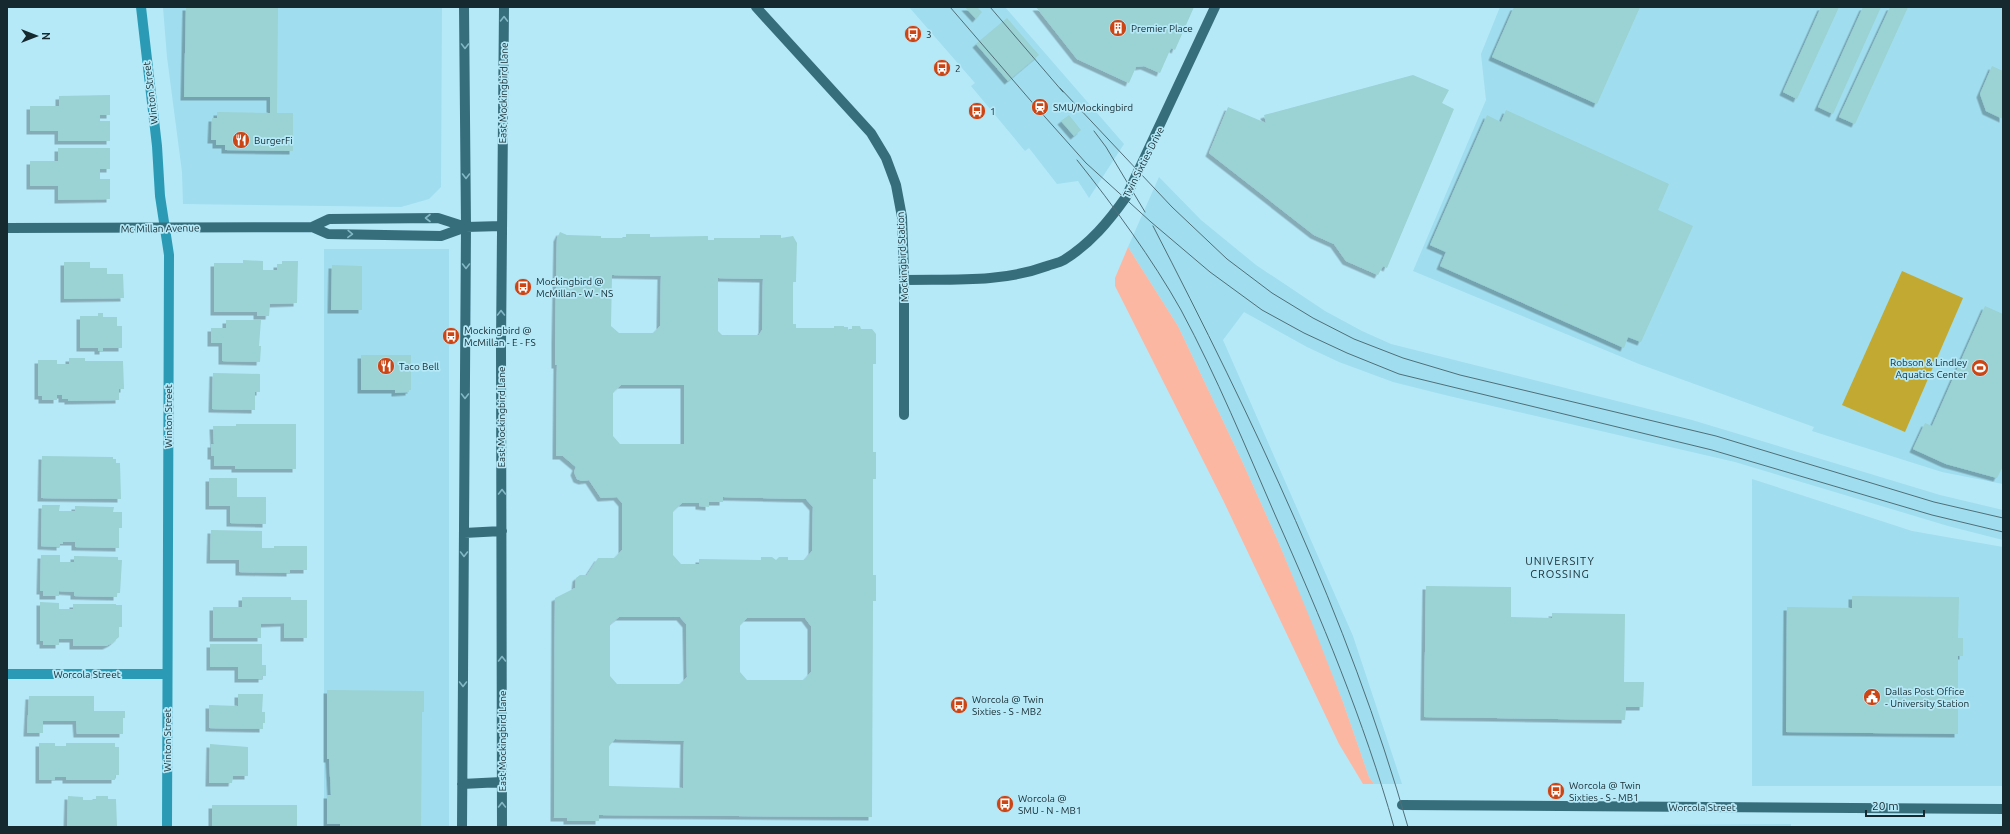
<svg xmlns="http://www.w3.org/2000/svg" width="2010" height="834" font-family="Ubuntu,sans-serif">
<defs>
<filter id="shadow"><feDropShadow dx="-3.5" dy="3.5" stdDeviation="0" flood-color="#0004"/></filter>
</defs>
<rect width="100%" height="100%" fill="#b5e9f8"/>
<!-- built -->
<path fill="#a0ddee" d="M 163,7 L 442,7 L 441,187 L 429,199 L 401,207 L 183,204 L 182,172 L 167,57 Z
M 909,7 L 1005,7 L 1124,144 L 1089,198 L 1078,181 L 1057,184 L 1029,148 L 1025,151 L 971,86 L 975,83 Z
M 1500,7 L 2003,7 L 2003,484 L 1942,472 L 1812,431 L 1814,427 L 1639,364 L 1413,271 L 1486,100 L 1481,54 Z
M 1159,177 L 1201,220 L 1256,265 L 1325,311 L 1362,331 L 1391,344 L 1692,420 L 1940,495 L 2003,510 L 2003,540 L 1948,526 L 1735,462 L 1449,396 L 1393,382 L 1339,362 L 1307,347 L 1244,312 L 1223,340 L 1353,636 L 1402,784 L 1374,784 L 1369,777 L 1343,702 L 1278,541 L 1242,461 L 1178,326 L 1128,247 Z
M 324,249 L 449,249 L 449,827 L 324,827 Z
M 1752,479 L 1912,531 L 2003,547 L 2003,786 L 1752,786 Z
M 1791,824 L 1791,827 L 1500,827 L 1500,826 Z"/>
<!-- green -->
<path fill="#fcb7a3" d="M 1128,247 L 1178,326 L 1242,461 L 1278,541 L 1314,628 L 1343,702 L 1369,777 L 1374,784 L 1363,784 L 1339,744 L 1223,500 L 1115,286 L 1115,278 Z"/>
<!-- water -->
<path fill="#c1a932" d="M 1902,271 L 1963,298 L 1905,432 L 1842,405 Z"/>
<!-- building -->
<path fill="#9bd2d3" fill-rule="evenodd" filter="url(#shadow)" d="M 186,7 L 278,7 L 277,113 L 293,113 L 293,151 L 225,150 L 225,145 L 216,145 L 216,140 L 211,140 L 212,118 L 217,118 L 217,112 L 270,113 L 270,97 L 184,97 Z
M 965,7 L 977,7 L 982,12 L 976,19 Z
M 1036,7 L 1194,7 L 1175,50 L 1171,48 L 1160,73 L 1144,66 L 1136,67 L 1129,83 L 1077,59 Z
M 1514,7 L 1640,7 L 1597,104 L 1492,57 Z
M 1821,7 L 1839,7 L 1797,99 L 1783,92 Z
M 1863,7 L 1881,7 L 1833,114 L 1818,107 Z
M 1890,7 L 1908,7 L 1855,124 L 1839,117 Z
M 1007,18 L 1039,55 L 1008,81 L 976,44 Z
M 1992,66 L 2003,71 L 2003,119 L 1986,111 L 1980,94 Z
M 1413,75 L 1449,90 L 1442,103 L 1454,109 L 1387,268 L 1383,266 L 1378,275 L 1346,261 L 1334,244 L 1314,235 L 1209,153 L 1228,107 L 1266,123 L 1264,115 Z
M 110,95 L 110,115 L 100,115 L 100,121 L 110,121 L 110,141 L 58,141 L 58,131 L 30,131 L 30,106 L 59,106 L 59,96 Z
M 1506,110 L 1669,184 L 1658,210 L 1693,226 L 1641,342 L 1628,337 L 1624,348 L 1440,266 L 1446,252 L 1430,245 L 1487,115 L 1501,122 Z
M 1069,115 L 1081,130 L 1074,136 L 1061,121 Z
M 58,148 L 110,148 L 110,169 L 100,169 L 100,179 L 110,179 L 110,199 L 58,200 L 58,186 L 30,186 L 30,161 L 58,161 Z
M 560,232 L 567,235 L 601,236 L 601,238 L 626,238 L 626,234 L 650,234 L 650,237 L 708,236 L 708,240 L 714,240 L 714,238 L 760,238 L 760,235 L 781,235 L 781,238 L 793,236 L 797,243 L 796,282 L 793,282 L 793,324 L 796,324 L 796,328 L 834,328 L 834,326 L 844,326 L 844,327 L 848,327 L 848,330 L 852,330 L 852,326 L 860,326 L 861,329 L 872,329 L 876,334 L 876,364 L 873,364 L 873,452 L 876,452 L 876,479 L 873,479 L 873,575 L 876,575 L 876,601 L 873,601 L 872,817 L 599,815 L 599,821 L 567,821 L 567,818 L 554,818 L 555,598 L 575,588 L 576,578 L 580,575 L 587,575 L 598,558 L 615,558 L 622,550 L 622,503 L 617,497 L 601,498 L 589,480 L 582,481 L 577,479 L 574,472 L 576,467 L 563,456 L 556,456 L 557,365 L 555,365 L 555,340 L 557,238 ZM 612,275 L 661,276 L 660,326 L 654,333 L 619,333 L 611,326 ZM 718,278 L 763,279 L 762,330 L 759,335 L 722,335 L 718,331 ZM 621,385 L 684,385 L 684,444 L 620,444 L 613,436 L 613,392 ZM 723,497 L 806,499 L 813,507 L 812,551 L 805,560 L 788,560 L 788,557 L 779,557 L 776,560 L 772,557 L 761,557 L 761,560 L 699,559 L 699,564 L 681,564 L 673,555 L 673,511 L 682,503 L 699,503 L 699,506 L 709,507 L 709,502 L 723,502 ZM 619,617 L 680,617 L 686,624 L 687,677 L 680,684 L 617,684 L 610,676 L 610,624 ZM 747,618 L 805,618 L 811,626 L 811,672 L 804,680 L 747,680 L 740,672 L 740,625 ZM 615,739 L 684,741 L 683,788 L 609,786 L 609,746 Z
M 243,260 L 263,261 L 263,270 L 277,270 L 277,264 L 282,264 L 282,261 L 298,261 L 297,303 L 270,304 L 269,316 L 257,316 L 257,312 L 214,312 L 214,263 L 243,263 Z
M 64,262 L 90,262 L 90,268 L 107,268 L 107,274 L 123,274 L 124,298 L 64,299 Z
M 332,265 L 362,266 L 362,310 L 331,310 Z
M 1985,306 L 2003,314 L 2003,466 L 1997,478 L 1946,464 L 1913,449 L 1925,423 L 1932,426 Z
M 98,313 L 103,313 L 103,317 L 117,317 L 117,326 L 122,326 L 122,348 L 103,348 L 103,351 L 98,351 L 98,348 L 80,348 L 80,316 L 98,316 Z
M 226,320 L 261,320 L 259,346 L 261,346 L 260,362 L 222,361 L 222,343 L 211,343 L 211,328 L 226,328 Z
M 361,355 L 411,355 L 411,390 L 409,390 L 409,392 L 395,393 L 395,390 L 361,390 Z
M 69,358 L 85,358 L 85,361 L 123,361 L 124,389 L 119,389 L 119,400 L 68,401 L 68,399 L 62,399 L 62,395 L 57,395 L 57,400 L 42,400 L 42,396 L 38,396 L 38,360 L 57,360 L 57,364 L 69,364 Z
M 213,373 L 260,374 L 260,392 L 255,392 L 255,410 L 212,409 Z
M 236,424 L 296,424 L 296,469 L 235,469 L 235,466 L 214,466 L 214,456 L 211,456 L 211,444 L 214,444 L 213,426 L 236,426 Z
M 42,456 L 113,457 L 113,459 L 116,459 L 116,463 L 120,463 L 121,499 L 41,498 Z
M 209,478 L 237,478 L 237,497 L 266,497 L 266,524 L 230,523 L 230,506 L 209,506 Z
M 42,505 L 60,505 L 59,511 L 75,511 L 75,506 L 114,507 L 113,512 L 122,512 L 122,528 L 119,528 L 119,548 L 75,547 L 75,542 L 63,542 L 63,544 L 60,544 L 60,547 L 41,546 Z
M 211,530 L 262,531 L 262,548 L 274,548 L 274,546 L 307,546 L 307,570 L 290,570 L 290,573 L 239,572 L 239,560 L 210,560 Z
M 41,555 L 60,555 L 60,562 L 74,562 L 74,556 L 118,557 L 118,560 L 122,560 L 120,593 L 117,593 L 117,597 L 74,596 L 74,592 L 59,591 L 59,596 L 43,596 L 43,591 L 40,591 Z
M 1426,586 L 1511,587 L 1511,617 L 1552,618 L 1552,613 L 1625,614 L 1624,682 L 1644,682 L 1643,707 L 1626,707 L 1625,720 L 1424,717 Z
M 1852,596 L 1959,597 L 1958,638 L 1963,638 L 1963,656 L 1958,656 L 1958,734 L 1786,732 L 1787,607 L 1852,608 Z
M 242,597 L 291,597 L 291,600 L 307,600 L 307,638 L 284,638 L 284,623 L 261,624 L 261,638 L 213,638 L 213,607 L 242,607 Z
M 40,602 L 59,603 L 59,609 L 73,609 L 73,604 L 116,604 L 116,605 L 122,605 L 122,627 L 119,627 L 119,637 L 112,643 L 106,646 L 73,646 L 73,639 L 59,639 L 59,645 L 43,645 L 43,641 L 40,641 Z
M 210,644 L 262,644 L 262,665 L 266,665 L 266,676 L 262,676 L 262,679 L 238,679 L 238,667 L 210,667 Z
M 327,690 L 424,691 L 424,712 L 422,712 L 421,827 L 340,827 L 340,824 L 327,824 L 327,795 L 331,795 L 329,759 L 327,759 Z
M 238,694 L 263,694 L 262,712 L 265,712 L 265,723 L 263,723 L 263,729 L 209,728 L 209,705 L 238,706 Z
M 29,696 L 94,696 L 94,711 L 125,711 L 125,718 L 123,718 L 123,734 L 77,734 L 76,721 L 43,721 L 43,733 L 27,733 Z
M 39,743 L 55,743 L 55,746 L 66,746 L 66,743 L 115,743 L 115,747 L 119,747 L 119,775 L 115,775 L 115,780 L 66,780 L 66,777 L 55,777 L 55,780 L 39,780 Z
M 210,744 L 248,747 L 248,776 L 233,776 L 232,783 L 209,783 Z
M 68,796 L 83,797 L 83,800 L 96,800 L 96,796 L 108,796 L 108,799 L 116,799 L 117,827 L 67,827 Z
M 212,805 L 297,805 L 297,827 L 212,827 Z"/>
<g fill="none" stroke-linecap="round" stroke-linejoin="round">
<!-- street -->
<path stroke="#2b9bb5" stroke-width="10" d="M 141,7 L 157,146 L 160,196 L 169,255 L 167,827
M 7,674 L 167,674"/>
<!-- secondary -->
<path stroke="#376e7c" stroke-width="10" d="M 756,7 L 871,133 L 886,158 L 896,185 L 902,217 L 904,270 L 904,415
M 312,227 L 329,219 L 438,218 L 466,227
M 7,228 L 312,227 L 328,234 L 441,236 L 466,227 L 502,226
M 904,280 C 952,279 1001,283 1047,266 C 1052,264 1059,263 1064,260 C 1090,244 1109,221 1126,197 L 1215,7
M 464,533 L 502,531
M 462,784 L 502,782
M 1402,805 L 2003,809
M 462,827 L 466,227 L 464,7
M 502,827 L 501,345 L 504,7"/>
<!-- tram -->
<path stroke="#4f6f78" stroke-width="1" d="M 950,7 L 1037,108 L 1086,163 L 1151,222 L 1210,272 L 1262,310 L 1304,333 L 1347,353 L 1399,374 L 1712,450 L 1932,515 L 2003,532
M 990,7 L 1063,92
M 1060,88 L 1172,207 L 1227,259 L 1272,293 L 1313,318 L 1354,339 L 1403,358 L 1460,375 L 1716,436 L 1934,502 L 2003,518
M 1094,131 L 1106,147 L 1145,212
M 1077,160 C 1113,205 1153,260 1181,310 C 1217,377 1246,448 1276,517 C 1321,618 1364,721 1394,827
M 1153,226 C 1253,420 1348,617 1408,827"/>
</g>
<!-- one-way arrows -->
<defs><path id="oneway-chevron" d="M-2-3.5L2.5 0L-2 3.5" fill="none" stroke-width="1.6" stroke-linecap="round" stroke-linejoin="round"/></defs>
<g stroke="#83b8c6">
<use href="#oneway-chevron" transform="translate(504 19) rotate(-89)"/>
<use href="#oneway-chevron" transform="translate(465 46) rotate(90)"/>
<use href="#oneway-chevron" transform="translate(466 176) rotate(90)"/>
<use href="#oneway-chevron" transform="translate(428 218) rotate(180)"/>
<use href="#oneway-chevron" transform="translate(350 234) rotate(2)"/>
<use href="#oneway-chevron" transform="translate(466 266) rotate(90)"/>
<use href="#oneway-chevron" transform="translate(501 313) rotate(-90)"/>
<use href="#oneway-chevron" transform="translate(465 396) rotate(90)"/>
<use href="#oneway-chevron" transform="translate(502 492) rotate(-90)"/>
<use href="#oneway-chevron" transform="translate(464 554) rotate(90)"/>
<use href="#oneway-chevron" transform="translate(502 659) rotate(-90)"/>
<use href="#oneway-chevron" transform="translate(463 684) rotate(90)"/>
<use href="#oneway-chevron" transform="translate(502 805) rotate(-90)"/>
</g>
<!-- icons -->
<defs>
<symbol id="building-disc" viewBox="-11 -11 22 22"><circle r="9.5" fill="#cc4515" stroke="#b5e9f8"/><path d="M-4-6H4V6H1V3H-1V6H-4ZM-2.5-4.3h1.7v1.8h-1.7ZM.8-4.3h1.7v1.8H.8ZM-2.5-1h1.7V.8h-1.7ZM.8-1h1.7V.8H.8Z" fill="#fff"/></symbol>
<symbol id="bus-disc" viewBox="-11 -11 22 22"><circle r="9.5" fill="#cc4515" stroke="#b5e9f8"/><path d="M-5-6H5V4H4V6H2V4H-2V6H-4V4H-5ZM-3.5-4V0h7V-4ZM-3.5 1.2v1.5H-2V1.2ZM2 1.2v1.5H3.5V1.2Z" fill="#fff"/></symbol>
<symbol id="station-disc" viewBox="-11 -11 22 22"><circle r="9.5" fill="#cc4515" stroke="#b5e9f8"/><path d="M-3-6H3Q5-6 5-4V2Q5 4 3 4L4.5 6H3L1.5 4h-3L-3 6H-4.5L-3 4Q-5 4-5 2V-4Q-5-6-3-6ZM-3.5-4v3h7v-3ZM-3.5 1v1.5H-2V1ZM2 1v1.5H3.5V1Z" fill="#fff"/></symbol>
<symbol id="restaurant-disc" viewBox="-11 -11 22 22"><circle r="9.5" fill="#cc4515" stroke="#b5e9f8"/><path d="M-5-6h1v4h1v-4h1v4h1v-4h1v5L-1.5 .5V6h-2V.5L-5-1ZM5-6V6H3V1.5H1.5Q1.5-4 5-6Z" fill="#fff"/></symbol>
<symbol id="stadium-disc" viewBox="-11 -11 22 22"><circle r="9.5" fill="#cc4515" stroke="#b5e9f8"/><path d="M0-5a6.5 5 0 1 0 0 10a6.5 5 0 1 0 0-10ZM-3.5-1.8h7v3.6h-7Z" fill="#fff"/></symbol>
<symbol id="civic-disc" viewBox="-11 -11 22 22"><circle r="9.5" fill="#cc4515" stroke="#b5e9f8"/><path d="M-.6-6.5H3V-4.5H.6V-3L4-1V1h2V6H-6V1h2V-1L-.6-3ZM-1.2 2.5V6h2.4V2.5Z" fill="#fff"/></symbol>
</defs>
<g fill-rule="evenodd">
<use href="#building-disc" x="1108" y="18" width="20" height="20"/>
<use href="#bus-disc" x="903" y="24" width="20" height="20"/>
<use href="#bus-disc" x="932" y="58" width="20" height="20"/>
<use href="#station-disc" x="1030" y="97" width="20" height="20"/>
<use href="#bus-disc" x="967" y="101" width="20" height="20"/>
<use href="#restaurant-disc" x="231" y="130" width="20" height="20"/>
<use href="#bus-disc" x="513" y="277" width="20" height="20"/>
<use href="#bus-disc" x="441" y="326" width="20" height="20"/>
<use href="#restaurant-disc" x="376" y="356" width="20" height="20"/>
<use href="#stadium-disc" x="1970" y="358" width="20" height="20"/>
<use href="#civic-disc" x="1862" y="687" width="20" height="20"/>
<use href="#bus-disc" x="949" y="695" width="20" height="20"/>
<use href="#bus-disc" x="1546" y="781" width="20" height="20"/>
<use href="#bus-disc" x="995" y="794" width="20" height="20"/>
</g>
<g text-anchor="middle" stroke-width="3.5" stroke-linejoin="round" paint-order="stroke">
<!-- poi labels -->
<g font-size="10" fill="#15292f" stroke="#b5e9f8" text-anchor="start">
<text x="1131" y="32">Premier Place</text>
<text x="926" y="38">3</text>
<text x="955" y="72">2</text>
<text x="1053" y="111">SMU/Mockingbird</text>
<text x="990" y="115">1</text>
<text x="254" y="144">BurgerFi</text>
<text x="536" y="285">Mockingbird @<tspan x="536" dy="12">McMillan - W - NS</tspan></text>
<text x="464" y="334">Mockingbird @<tspan x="464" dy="12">McMillan - E - FS</tspan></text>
<text x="1967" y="366" text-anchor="end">Robson &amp; Lindley<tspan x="1967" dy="12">Aquatics Center</tspan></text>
<text x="399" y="370">Taco Bell</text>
<text x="1885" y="695">Dallas Post Office<tspan x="1885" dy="12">- University Station</tspan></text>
<text x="972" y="703">Worcola @ Twin<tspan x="972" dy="12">Sixties - S - MB2</tspan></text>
<text x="1569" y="789">Worcola @ Twin<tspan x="1569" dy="12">Sixties - S - MB1</tspan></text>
<text x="1018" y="802">Worcola @<tspan x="1018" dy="12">SMU - N - MB1</tspan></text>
</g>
<!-- street labels -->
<g font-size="10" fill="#15292f" stroke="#b5e9f8">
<text transform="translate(150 93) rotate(-97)" y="4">Winton Street</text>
<text transform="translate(503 93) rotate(-89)" y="4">East Mockingbird Lane</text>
<text transform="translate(1143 162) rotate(-63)" y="4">Twin Sixties Drive</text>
<text transform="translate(160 228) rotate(-1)" y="4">Mc Millan Avenue</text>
<text transform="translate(902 257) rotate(-93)" y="4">Mockingbird Station</text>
<text transform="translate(168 416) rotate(-90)" y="4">Winton Street</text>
<text transform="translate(501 417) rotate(-90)" y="4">East Mockingbird Lane</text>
<text x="87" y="678">Worcola Street</text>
<text transform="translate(167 740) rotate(-90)" y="4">Winton Street</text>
<text transform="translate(502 741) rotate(-90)" y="4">East Mockingbird Lane</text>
<text x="1702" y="811">Worcola Street</text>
</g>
<!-- neighbourhood labels -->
<g font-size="11" letter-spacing="1" fill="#15292f" stroke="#b5e9f8">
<text x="1560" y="565">UNIVERSITY<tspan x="1560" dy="13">CROSSING</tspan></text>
</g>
</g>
<!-- border -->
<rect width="2010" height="834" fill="none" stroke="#15292f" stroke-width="16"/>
<!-- north arrow -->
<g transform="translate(36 36) rotate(90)" stroke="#b5e9f8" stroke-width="3" paint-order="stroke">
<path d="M0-3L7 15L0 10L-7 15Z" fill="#15292f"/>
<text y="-6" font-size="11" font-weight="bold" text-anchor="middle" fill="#15292f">N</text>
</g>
<!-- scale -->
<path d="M1866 810v6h58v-6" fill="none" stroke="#15292f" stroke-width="2"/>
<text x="1872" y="810" font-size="12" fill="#15292f" stroke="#b5e9f8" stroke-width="3" paint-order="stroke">20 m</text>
</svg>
